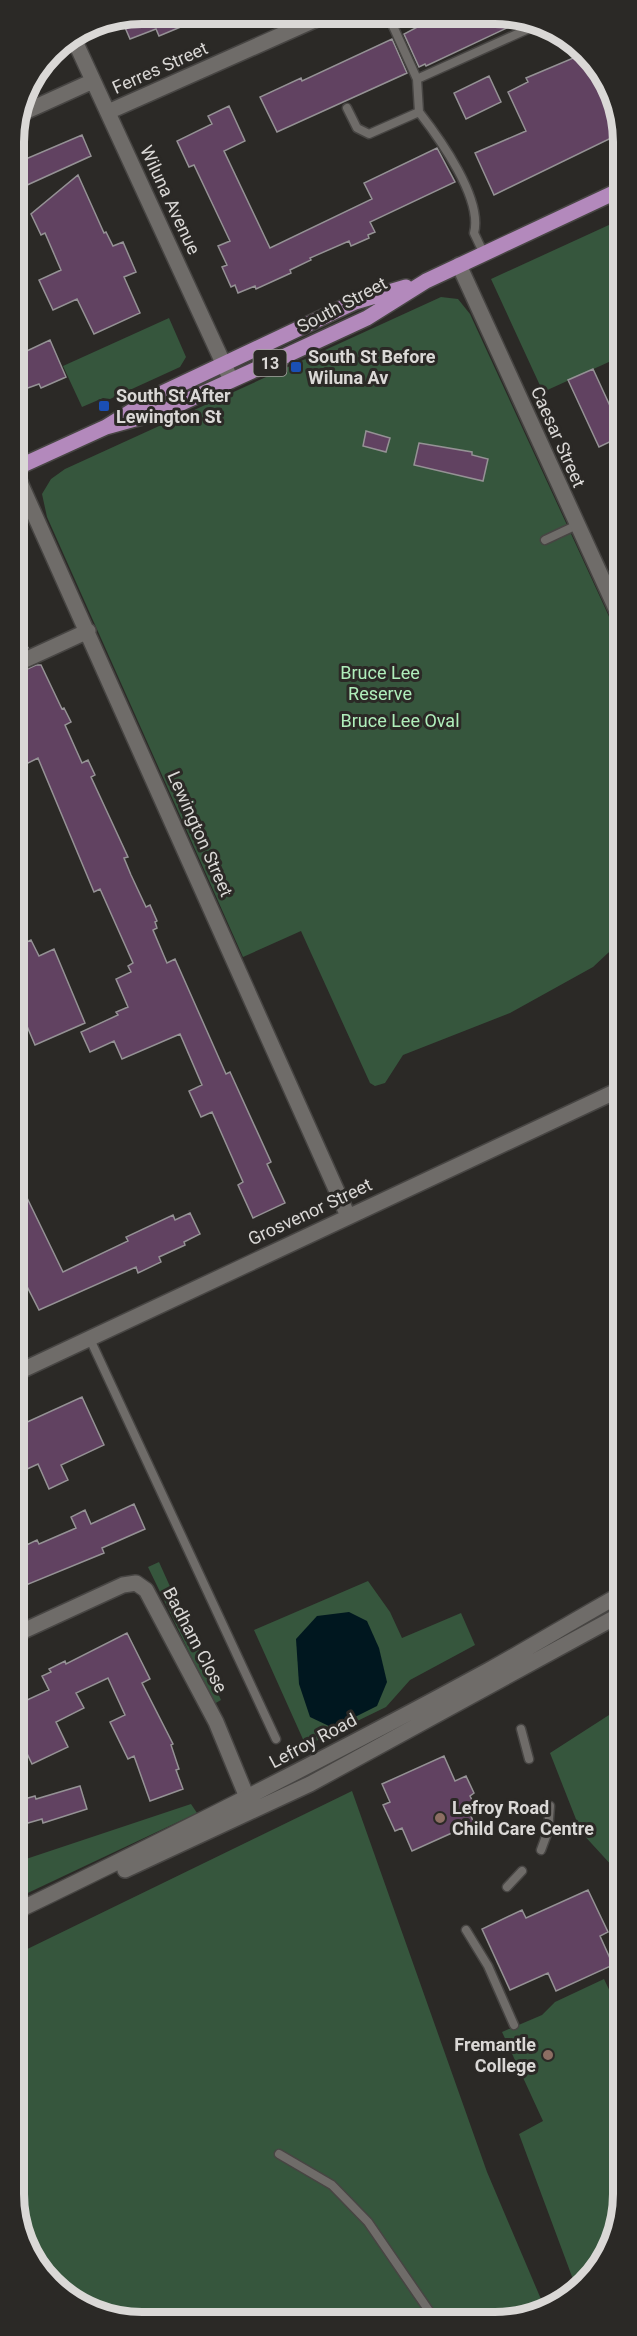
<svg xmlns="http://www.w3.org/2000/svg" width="637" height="2336" font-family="Roboto,sans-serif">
<rect width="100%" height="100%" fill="#2b2926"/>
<!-- green -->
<path fill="#36563d" d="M 622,219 L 622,356 L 543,392 L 491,279 Z
M 441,297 L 458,299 L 470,314 L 623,647 L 623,939 L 593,967 L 510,1013 L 403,1055 L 385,1083 L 375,1086 L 370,1083 L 301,931 L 243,957 L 47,517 L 42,494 L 51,479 L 65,469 Z
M 169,318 L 186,357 L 180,367 L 110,399 L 103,398 L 82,407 L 63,366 Z
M 159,1562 L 221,1700 L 214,1704 L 148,1567 Z
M 368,1581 L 390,1612 L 402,1638 L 461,1613 L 475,1645 L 410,1680 L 386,1707 L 306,1746 L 254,1630 Z
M 623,1706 L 623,1864 L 614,1868 L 581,1832 L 550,1753 Z
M 352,1791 L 487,2172 L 546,2311 L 512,2321 L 116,2320 L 51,2285 L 15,2211 L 15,1955 Z
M 191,1804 L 197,1813 L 15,1899 L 15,1888 L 17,1886 L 15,1880 L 14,1863 Z
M 604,1979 L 623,2019 L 623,2202 L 591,2279 L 577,2290 L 519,2134 L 543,2121 L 502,2032 L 542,2015 L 555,2002 Z"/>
<!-- water -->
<path fill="#00171f" d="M 349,1612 L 367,1621 L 379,1648 L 387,1682 L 377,1706 L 333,1728 L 310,1717 L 299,1684 L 296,1639 L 317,1616 Z"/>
<!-- building -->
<path fill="#614261" stroke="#959295" stroke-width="1.5" d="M 142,14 L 191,14 L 180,18 L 183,26 L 159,36 L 156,29 L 130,39 L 121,18 Z
M 440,15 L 521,16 L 526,19 L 426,66 L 425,64 L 419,67 L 404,34 Z
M 392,39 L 407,73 L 277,132 L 260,97 L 301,78 L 302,81 Z
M 585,53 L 591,57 L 622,125 L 622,162 L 611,138 L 494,195 L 475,153 L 526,131 L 508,92 L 528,82 L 526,78 Z
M 489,76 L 501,102 L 466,119 L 454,93 Z
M 229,106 L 245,141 L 224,151 L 270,248 L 372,199 L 364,183 L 437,148 L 455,182 L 370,222 L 375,232 L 368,235 L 369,238 L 351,246 L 349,241 L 310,258 L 311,260 L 290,270 L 291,273 L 256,289 L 255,286 L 238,293 L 235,285 L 231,287 L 222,267 L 227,265 L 218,246 L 230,241 L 194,165 L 189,167 L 177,141 L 212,124 L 208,116 Z
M 82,135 L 91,156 L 14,191 L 14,164 Z
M 78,175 L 104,233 L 106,232 L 113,246 L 123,242 L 136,272 L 124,277 L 140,313 L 94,334 L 77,299 L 53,310 L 39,280 L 61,270 L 45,233 L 41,235 L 31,214 Z
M 50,340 L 66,377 L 41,388 L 39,384 L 14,393 L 14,357 Z
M 593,369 L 622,432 L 622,436 L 599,447 L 568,380 Z
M 366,431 L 390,438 L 386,452 L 363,446 Z
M 419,443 L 472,452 L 472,455 L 488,459 L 483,481 L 414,465 Z
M 14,615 L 28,648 L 14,654 Z
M 36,665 L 41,665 L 62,709 L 64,708 L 71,722 L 65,725 L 82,763 L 88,760 L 95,775 L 91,777 L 128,857 L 124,858 L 131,875 L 146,907 L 150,905 L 157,921 L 155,922 L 157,928 L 153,930 L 167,963 L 175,959 L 226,1074 L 230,1072 L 271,1162 L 267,1164 L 285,1203 L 253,1218 L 238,1185 L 243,1182 L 212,1112 L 201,1117 L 189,1091 L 202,1085 L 180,1034 L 122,1059 L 114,1041 L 90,1052 L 81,1032 L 118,1015 L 116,1012 L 128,1007 L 116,979 L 131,972 L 128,966 L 133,963 L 100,889 L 94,892 L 38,758 L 24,765 L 14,743 L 14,731 L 23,726 L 14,706 L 14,675 Z
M 31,940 L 39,956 L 54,949 L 85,1023 L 35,1045 L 21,1012 L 24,1011 L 14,989 L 14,948 Z
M 14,1171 L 63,1272 L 128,1241 L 126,1237 L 173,1215 L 175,1220 L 190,1213 L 200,1234 L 184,1242 L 185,1245 L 159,1257 L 161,1262 L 138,1273 L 136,1267 L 39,1310 L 14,1261 Z
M 82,1397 L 104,1445 L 61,1465 L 68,1480 L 49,1489 L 38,1464 L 14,1475 L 14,1428 Z
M 134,1504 L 145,1529 L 102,1548 L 104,1553 L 14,1590 L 14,1560 L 26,1555 L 22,1547 L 37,1540 L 39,1544 L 76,1528 L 71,1517 L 85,1510 L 91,1524 Z
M 127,1633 L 150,1679 L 142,1683 L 173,1744 L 171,1745 L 179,1769 L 176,1770 L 183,1789 L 150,1801 L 134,1756 L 128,1759 L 110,1722 L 125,1715 L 108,1678 L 76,1693 L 84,1708 L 56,1722 L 68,1747 L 32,1764 L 14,1726 L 14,1706 L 49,1690 L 42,1676 L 51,1672 L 49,1669 L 65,1661 L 66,1664 Z
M 444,1756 L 455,1781 L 466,1776 L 474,1793 L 470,1796 L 477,1810 L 470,1814 L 474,1823 L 412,1851 L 402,1828 L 395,1831 L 383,1805 L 390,1802 L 382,1784 Z
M 80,1786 L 87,1809 L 43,1823 L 42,1819 L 14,1827 L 14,1802 L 35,1796 L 36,1799 Z
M 588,1890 L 608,1932 L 600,1936 L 613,1965 L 556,1991 L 548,1973 L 510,1990 L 482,1929 L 522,1910 L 526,1918 Z"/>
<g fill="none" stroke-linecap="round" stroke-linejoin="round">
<defs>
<path id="service" d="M 388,15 L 417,79 L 537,25
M 347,108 L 357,128 L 369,134 L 419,112 L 417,79
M 419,112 C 440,139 483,199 474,233 L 484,254
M 545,540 L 577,525
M 89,1337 L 276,1739
M 521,1729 L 529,1759
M 541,1850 L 548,1831 L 550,1806
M 507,1887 L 522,1871
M 466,1930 L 488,1966 L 514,2025
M 279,2154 L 332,2185 L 368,2222 L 436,2321"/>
<path id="minor" d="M 73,37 L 231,380
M 108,112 L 326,15
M 18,115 L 93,81
M 459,265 L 623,624
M 14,469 L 348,1216
M 14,665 L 88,631
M 14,1374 L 623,1088
M 14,1638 L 21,1632 L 123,1585 L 136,1583 L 146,1590 L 216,1722 L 251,1807"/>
<path id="tertiary" d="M 125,1870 L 310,1784 L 623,1613
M 15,1912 C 174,1835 333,1755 489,1670 C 534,1645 578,1618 623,1593"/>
<path id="primary" d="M 106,427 L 164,411 L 285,356 L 367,318 L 426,281 L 622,189
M 14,469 L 106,427 L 156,396 L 355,302 L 406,287"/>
</defs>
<!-- service casing -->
<use href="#service" stroke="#474543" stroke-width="11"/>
<!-- minor casing -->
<use href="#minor" stroke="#474543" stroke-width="18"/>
<!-- tertiary casing -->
<use href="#tertiary" stroke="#474543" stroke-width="18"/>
<!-- primary casing -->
<use href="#primary" stroke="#474543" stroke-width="18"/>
<!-- service -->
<use href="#service" stroke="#6f6c69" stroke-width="8"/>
<!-- minor -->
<use href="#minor" stroke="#6f6c69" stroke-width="15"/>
<!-- tertiary -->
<use href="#tertiary" stroke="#6f6c69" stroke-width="15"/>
<!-- primary -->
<use href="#primary" stroke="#b389bc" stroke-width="15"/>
</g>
<!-- markers -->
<g fill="#1a4fb4" stroke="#2b2926" stroke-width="2">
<rect x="290" y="361" width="12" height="12" rx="3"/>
<rect x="98" y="400" width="12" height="12" rx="3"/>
</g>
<g fill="#8d6e63" stroke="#2b2926" stroke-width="2">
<circle cx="440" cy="1818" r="6"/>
<circle cx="548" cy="2055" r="6"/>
</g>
<g text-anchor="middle" stroke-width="6" stroke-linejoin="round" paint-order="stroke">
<!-- shield labels -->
<rect fill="#2b2926" stroke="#a6a4a1" stroke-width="1.5" x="253.5" y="350" width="33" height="26" rx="4.5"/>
<g font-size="16" font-weight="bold" fill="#dad8d6">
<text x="270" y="369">13</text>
</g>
<!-- street labels -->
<g font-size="18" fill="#dad8d6" stroke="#2b2926">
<text transform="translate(160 68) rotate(-24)" y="6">Ferres Street</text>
<text transform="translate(170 200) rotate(65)" y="6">Wiluna Avenue</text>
<text transform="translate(342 305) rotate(-28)" y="6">South Street</text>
<text transform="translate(558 437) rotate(66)" y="6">Caesar Street</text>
<text transform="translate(200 834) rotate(66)" y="6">Lewington Street</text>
<text transform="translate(310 1212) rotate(-25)" y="6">Grosvenor Street</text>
<text transform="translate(195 1640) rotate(62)" y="6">Badham Close</text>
<text transform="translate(313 1741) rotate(-28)" y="6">Lefroy Road</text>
</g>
<!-- poi labels -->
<g font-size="18" font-weight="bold" fill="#dad8d6" stroke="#2b2926" text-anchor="start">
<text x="308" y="363">South St Before<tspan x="308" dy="21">Wiluna Av</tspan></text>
<text x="116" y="402">South St After<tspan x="116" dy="21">Lewington St</tspan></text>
<text x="452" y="1814">Lefroy Road<tspan x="452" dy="21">Child Care Centre</tspan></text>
<text x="536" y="2051" text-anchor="end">Fremantle<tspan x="536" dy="21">College</tspan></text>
</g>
<!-- park labels -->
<g font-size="18" fill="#b0eebb" stroke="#2b2926">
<text x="380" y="679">Bruce Lee<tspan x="380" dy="21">Reserve</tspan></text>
<text x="400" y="727">Bruce Lee Oval</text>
</g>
</g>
<!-- crop -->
<path d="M0 0H637V2336H0ZM142 24H495A118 118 0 0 1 613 142V2194A118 118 0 0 1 495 2312H142A118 118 0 0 1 24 2194V142A118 118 0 0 1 142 24Z" fill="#2b2926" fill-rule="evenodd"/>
<path fill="none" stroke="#dad8d6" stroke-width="8" d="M142 24H495A118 118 0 0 1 613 142V2194A118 118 0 0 1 495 2312H142A118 118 0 0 1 24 2194V142A118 118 0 0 1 142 24Z"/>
</svg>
